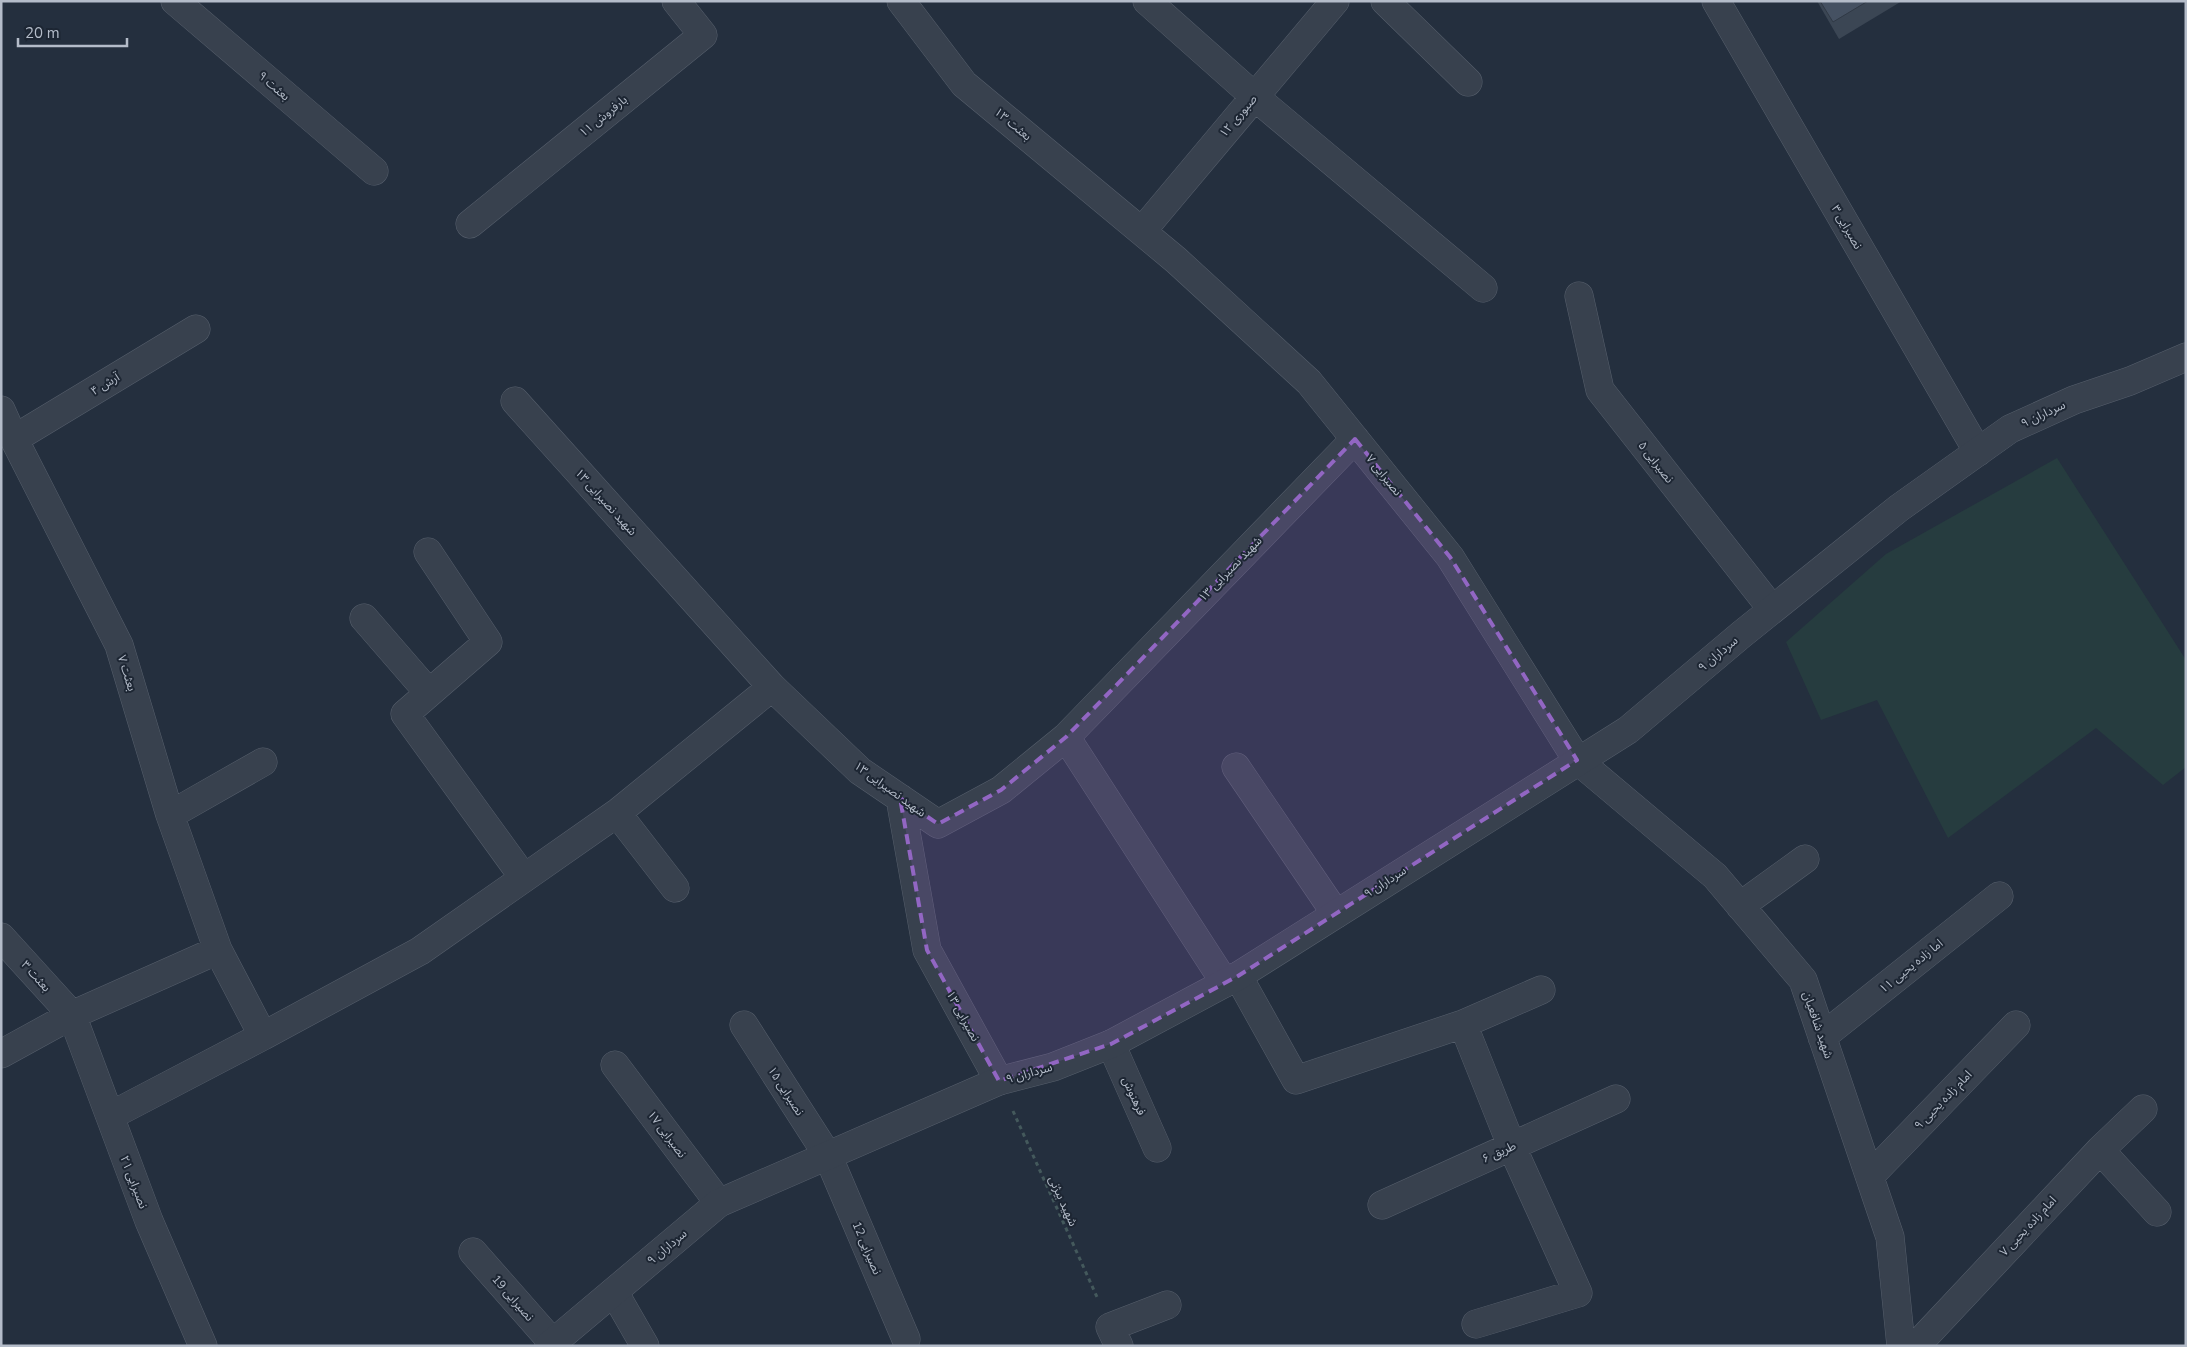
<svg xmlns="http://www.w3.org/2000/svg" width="2187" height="1347" font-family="'Nunito Sans','Noto Sans Arabic',sans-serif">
<rect width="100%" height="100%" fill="#242f3e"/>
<!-- green -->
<path fill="#263c3f" d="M 2057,458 L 2186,660 L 2186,767 L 2163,785 L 2096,728 L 1948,838 L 1877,700 L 1821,720 L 1786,642 L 1886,554 Z"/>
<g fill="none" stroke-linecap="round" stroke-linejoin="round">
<defs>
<path id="minor" d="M 175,1 L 374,171
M 901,1 L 964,84 L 1176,260 L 1309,382 L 1450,557 L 1577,760 L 1715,876 L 1803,980 L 1890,1237 L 1901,1346
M 1147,1 L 1255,97 L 1483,288
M 1385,1 L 1468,82
M 1716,1 L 1978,452
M 470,224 L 703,35 L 676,1
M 1142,231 L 1335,1
M 1579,296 L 1600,390 L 1772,609
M 515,401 L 772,687 L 860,771 L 938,824 L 1001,790 L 1066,737 L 1355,439
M 1,410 L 14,439 L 119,645 L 170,815 L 218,950 L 263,1036 L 420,951 L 617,813 L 772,687
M 14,439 L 196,329
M 428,552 L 488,642 L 405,714 L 524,878
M 364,618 L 429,693
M 1066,737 L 1225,983
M 1236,767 L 1336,914
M 900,798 L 927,950 L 999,1081
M 617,813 L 675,888
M 170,815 L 263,762
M 1740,906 L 1805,859
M 1,937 L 72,1015 L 149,1221 L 203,1346
M 1238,976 L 1296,1080 L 1463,1024 L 1541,990
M 1463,1024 L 1512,1147 L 1578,1293 L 1476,1324
M 744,1025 L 828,1156 L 906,1339
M 1822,1037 L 1999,896
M 1111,1044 L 1157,1148
M 1,1054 L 72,1015 L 218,950
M 615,1065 L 719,1203
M 110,1116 L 263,1036
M 2100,1150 L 2157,1212
M 1870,1176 L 2016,1025
M 1382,1205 L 1616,1099
M 473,1252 L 553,1343
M 614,1292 L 645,1346
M 1119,1346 L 1110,1327 L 1167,1305
M 1916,1346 L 2100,1150 L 2143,1109"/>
<path id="tertiary" d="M 549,1346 L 719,1203 L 999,1081 L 1053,1067 L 1111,1044 L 1238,976 L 1628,730 L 1742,634 L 1899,508 L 2010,429 L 2074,400 L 2130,381 L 2186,357"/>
</defs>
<!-- minor casing -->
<use href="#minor" stroke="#565f6c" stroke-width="29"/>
<!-- tertiary casing -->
<use href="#tertiary" stroke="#565f6c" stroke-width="29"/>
<!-- path -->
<path stroke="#44595c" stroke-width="3" stroke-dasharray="4 4" stroke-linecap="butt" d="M 1013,1111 L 1097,1297"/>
<!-- minor -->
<use href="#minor" stroke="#38414e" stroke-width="28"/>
<!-- tertiary -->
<use href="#tertiary" stroke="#38414e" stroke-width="28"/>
</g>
<!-- wall -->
<path fill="#3b4654" d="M 1817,1 L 1902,1 L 1839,39 Z"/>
<!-- building -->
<path fill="#455162" stroke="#303945" d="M 1820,1 L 1868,1 L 1833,22 Z"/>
<!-- marked area -->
<path fill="#9266c3" fill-opacity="0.2" stroke="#9266c3" stroke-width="4" stroke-dasharray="10 6" stroke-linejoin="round" d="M 1355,439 L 1450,557 L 1577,760 L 1238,976 L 1111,1044 L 999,1081 L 927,950 L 900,798 L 938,824 L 1001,790 L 1066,737 Z"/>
<g text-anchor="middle" stroke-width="4" stroke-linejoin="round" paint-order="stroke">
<!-- street labels -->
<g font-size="12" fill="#b4bcc9" stroke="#1d2633">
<text transform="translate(274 86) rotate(41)" y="4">بعثت ۹</text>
<text transform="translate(603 116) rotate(-39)" y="4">بارفروش ۱۱</text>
<text transform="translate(1238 116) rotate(-50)" y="4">صبوری ۱۲</text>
<text transform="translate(1013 124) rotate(40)" y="4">بعثت ۱۳</text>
<text transform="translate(1847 227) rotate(60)" y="4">نصیرایی ۳</text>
<text transform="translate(105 384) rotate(-31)" y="4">آرش ۴</text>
<text transform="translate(2043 414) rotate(-25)" y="4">سرداران ۹</text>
<text transform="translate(1656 462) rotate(52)" y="4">نصیرایی ۵</text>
<text transform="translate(1384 475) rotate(51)" y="4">نصیرایی ۷</text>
<text transform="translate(606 502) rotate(48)" y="4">شهید نصیرایی ۱۳</text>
<text transform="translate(1230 569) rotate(-46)" y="4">شهید نصیرایی ۱۳</text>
<text transform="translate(1718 654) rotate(-40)" y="4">سرداران ۹</text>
<text transform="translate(127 673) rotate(73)" y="4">بعثت ۷</text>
<text transform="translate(890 789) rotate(36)" y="4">شهید نصیرایی ۱۳</text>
<text transform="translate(1385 882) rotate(-33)" y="4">سرداران ۹</text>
<text transform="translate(1911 966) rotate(-39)" y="4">اما زاده یحیی ۱۱</text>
<text transform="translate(36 976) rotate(48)" y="4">بعثت ۳</text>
<text transform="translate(963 1016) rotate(61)" y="4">نصیرایی ۱۳</text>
<text transform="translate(1818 1025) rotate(71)" y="4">شهید شافعیان</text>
<text transform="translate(1029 1073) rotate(-16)" y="4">سرداران ۹</text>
<text transform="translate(786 1091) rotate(57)" y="4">نصیرایی ۱۵</text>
<text transform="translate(1134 1096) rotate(66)" y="4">فرهنوش</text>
<text transform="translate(1943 1100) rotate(-46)" y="4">امام زاده یحیی ۹</text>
<text transform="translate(667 1134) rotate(53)" y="4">نصیرایی ۱۷</text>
<text transform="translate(1499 1152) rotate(-24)" y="4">طریق ۶</text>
<text transform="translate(134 1182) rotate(69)" y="4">نصیرایی ۲۱</text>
<text transform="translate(1063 1201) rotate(66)" y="4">شهید بیژنی</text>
<text transform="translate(2028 1226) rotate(-47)" y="4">امام زاده یحیی ۷</text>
<text transform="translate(667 1247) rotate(-40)" y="4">سرداران ۹</text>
<text transform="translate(867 1248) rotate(67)" y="4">نصیرایی 12</text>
<text transform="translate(513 1298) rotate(49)" y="4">نصیرایی 19</text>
</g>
</g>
<!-- border -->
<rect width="2187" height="1347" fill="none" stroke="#b4bcc9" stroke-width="5"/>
<!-- scale -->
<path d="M18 38v8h109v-8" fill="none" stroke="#b4bcc9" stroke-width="2.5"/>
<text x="25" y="38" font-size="15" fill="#b4bcc9" stroke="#1d2633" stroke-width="4" paint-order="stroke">20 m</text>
</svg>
